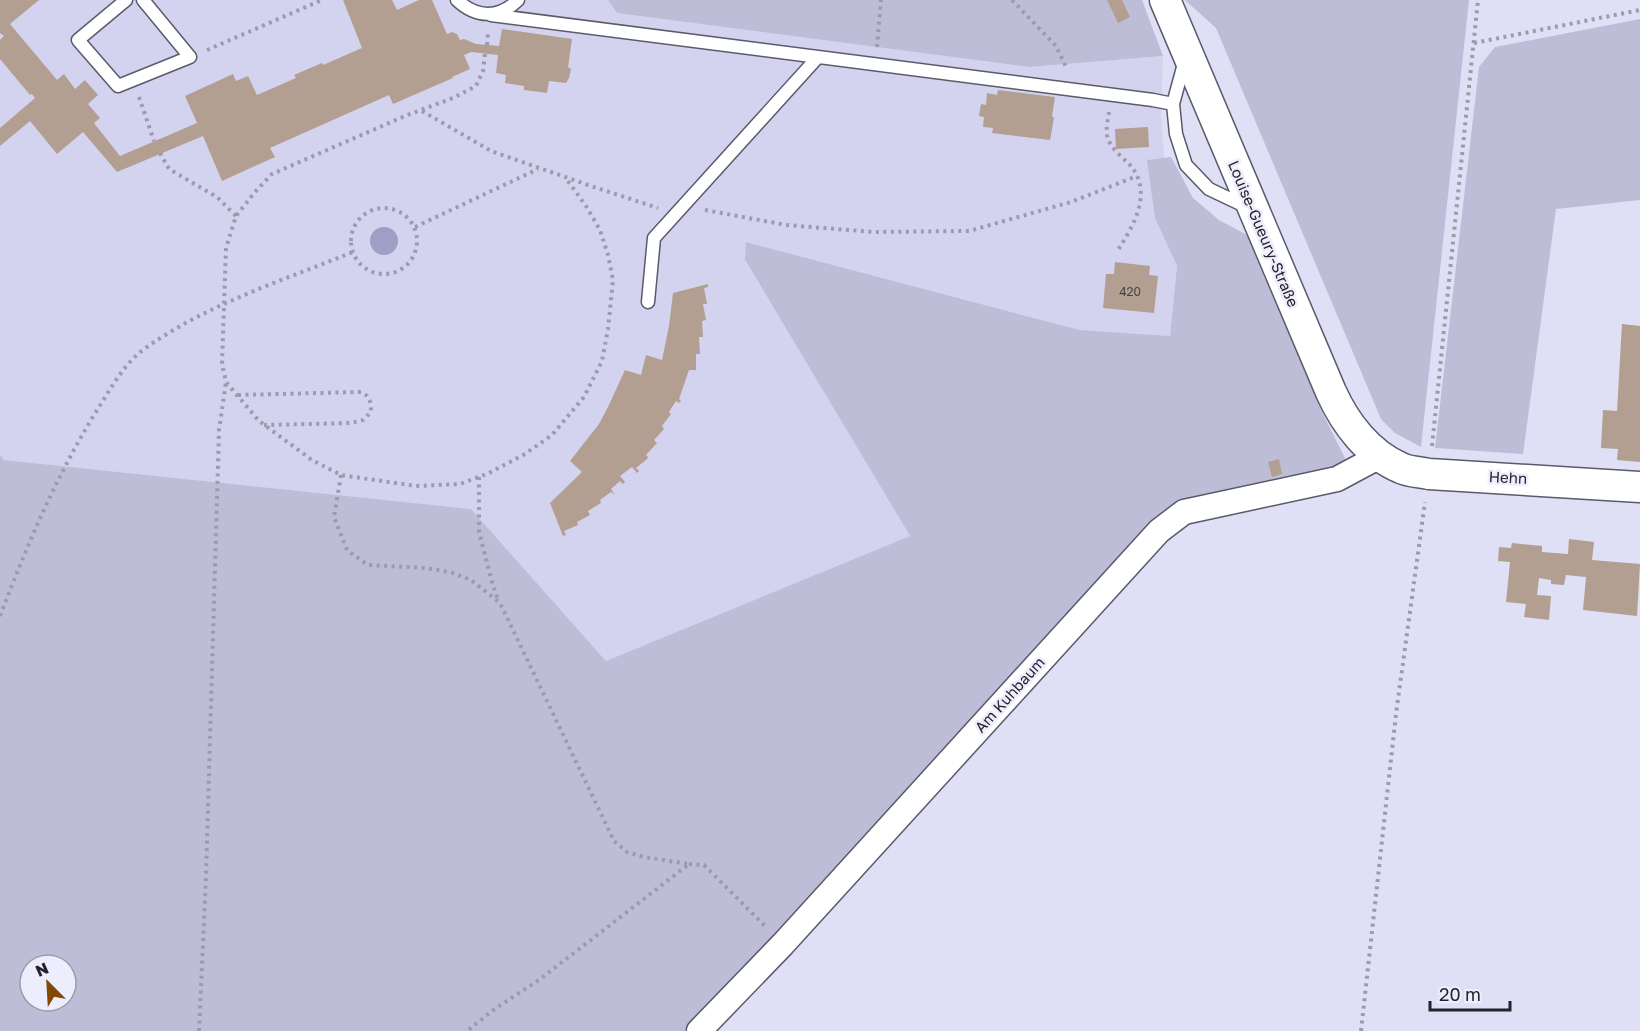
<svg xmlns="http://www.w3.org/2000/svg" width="1640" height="1031" font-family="'Golos Text',sans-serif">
<rect width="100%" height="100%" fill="#dfdff5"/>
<!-- built -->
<path fill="#d3d3f0" d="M 0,0 L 608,0 L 617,13 L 1030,67 L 1163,56 L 1161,115 L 1164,158 L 1148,160 L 1155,218 L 1177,266 L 1170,336 L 1080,330 L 747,242 L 745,261 L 910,536 L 606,661 L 470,509 L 4,460 L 0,455 Z"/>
<!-- green -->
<path fill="#bdbdd8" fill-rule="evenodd" d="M 608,0 L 1142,0 L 1163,56 L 1030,67 L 617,13 Z
M 1185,0 L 1469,0 L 1421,447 L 1395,433 L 1381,419 L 1216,28 Z
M 1640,19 L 1640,200 L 1556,209 L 1523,454 L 1435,448 L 1479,67 L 1495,47 Z
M 1171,157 L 1193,198 L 1219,220 L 1249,236 L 1322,412 L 1347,462 L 1320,475 L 1180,509 L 789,926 L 687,1031 L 0,1031 L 0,455 L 4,460 L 471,509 L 606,661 L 910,536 L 745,260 L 746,242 L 1080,330 L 1170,336 L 1177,266 L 1155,218 L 1147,160 ZM 30,965 L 66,965 L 66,1001 L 30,1001 Z"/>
<!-- water -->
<path fill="#9f9ec4" d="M370 241a14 14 0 1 1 28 0a14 14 0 1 1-28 0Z"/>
<!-- building -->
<path fill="#b29f91" d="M 0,0 L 39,0 L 10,24 L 57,80 L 64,74 L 75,89 L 85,80 L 98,95 L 88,104 L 100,118 L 94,123 L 120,156 L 197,123 L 185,96 L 233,74 L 236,81 L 248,76 L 257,95 L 296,78 L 294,75 L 322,63 L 323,65 L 362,48 L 343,0 L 392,0 L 397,10 L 419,0 L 432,0 L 447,34 L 452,32 L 457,34 L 460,40 L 464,39 L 476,44 L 499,46 L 502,29 L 572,39 L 568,67 L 571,69 L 569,78 L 566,83 L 549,81 L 547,93 L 524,90 L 524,86 L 505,83 L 506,75 L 496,73 L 498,55 L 471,52 L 464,55 L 470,69 L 452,77 L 453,78 L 393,104 L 389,95 L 270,148 L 275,157 L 222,181 L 203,136 L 117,172 L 83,132 L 57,154 L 30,121 L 0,146 L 0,128 L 35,98 L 32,94 L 30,95 L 0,59 L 0,40 L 4,36 L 0,33 Z
M 1107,0 L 1122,0 L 1130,17 L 1118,23 Z
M 998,90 L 1055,97 L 1052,116 L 1054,118 L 1050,140 L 992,133 L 993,128 L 983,127 L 984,117 L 979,116 L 981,104 L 986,105 L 987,93 L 997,95 Z
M 1148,127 L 1149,147 L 1116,149 L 1115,129 Z
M 1115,262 L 1150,266 L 1149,275 L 1158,276 L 1154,313 L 1103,308 L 1106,274 L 1114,274 Z
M 708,284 L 708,287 L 704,288 L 707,304 L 703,304 L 706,320 L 702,321 L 703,337 L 699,337 L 700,354 L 696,354 L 696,370 L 689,370 L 679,399 L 681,401 L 679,403 L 676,401 L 669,412 L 671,414 L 662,426 L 664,429 L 654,440 L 657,443 L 646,455 L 648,457 L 647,459 L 636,468 L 639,471 L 637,473 L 632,467 L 620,476 L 625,482 L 623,484 L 620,481 L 611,489 L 615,495 L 611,492 L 600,500 L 601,503 L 588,511 L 590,515 L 577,522 L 578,525 L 564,531 L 566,535 L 563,536 L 550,503 L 582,472 L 570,461 L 599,424 L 608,407 L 625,370 L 641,375 L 646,355 L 662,360 L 669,326 L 673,293 Z
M 1622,324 L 1640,326 L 1640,462 L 1617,460 L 1618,449 L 1601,448 L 1603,410 L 1617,411 Z
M 1279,459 L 1282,474 L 1272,477 L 1268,462 Z
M 1569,539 L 1594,542 L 1592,560 L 1640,564 L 1637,616 L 1583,610 L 1586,577 L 1566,575 L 1564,585 L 1551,584 L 1551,580 L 1539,578 L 1537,595 L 1551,596 L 1549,620 L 1524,617 L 1526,604 L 1506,602 L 1510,562 L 1498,561 L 1499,547 L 1511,548 L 1512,543 L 1542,546 L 1542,552 L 1568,554 Z"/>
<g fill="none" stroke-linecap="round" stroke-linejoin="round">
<defs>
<path id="service" d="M 126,0 L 78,40 L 118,86 L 190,57 L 143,0
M 457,0 C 476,18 499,19 518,0
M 491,15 L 1153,100 L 1173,104
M 1185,60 L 1173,104 L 1176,134 L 1186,165 L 1209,189 L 1247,207
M 648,302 L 654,238 L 818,57"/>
<path id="minor" d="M 699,1031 L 783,944 L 1159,531 L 1184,512 L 1337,479 L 1380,456"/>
<path id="tertiary" d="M 1165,0 L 1331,392 C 1345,423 1368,454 1401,468 C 1409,472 1420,472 1429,474 L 1640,487"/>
</defs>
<!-- service casing -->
<use href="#service" stroke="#5a5a6c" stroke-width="15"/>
<!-- minor casing -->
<use href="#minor" stroke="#5a5a6c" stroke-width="27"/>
<!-- tertiary casing -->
<use href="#tertiary" stroke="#5a5a6c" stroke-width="33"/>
<!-- path -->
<path stroke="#9c9bac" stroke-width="4" stroke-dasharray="3 4.5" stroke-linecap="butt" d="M 1012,0 L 1056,46 L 1067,69
M 1474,43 L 1640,10
M 487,45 L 488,33
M 877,47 L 881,0
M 207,50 L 322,0
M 485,54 L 483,71 L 476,86 L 453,98 L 405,116 L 272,174 L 255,192 L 236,216 L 226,248 L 222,364 L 226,382 L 259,421 L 312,460 L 341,475 L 416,486 L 460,484 L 489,473 L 525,454 L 552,435 L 584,397 L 602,361 L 608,329 L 613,280 L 608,255 L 600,230 L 586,206 L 565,177
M 139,97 L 154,141
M 422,111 L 491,151 L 588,185 L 658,208
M 1109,112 C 1108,119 1106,127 1107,135 C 1109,147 1121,156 1129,164 C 1154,191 1134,225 1118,250
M 160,153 L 169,169 L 217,197 L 236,216
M351 241a33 33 0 1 1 66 0a33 33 0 1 1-66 0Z
M 705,210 L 786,225 L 836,229 L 874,232 L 969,231 L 1071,202 L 1137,176
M 415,227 L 538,169
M 238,395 L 361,392 C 370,396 371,402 371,412 L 363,420 L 351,423 L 264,425
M 1432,446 L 1478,0
M 341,475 L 334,517 L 347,550 L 368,565 L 427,568 L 453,573 L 471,580 L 500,603 L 614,841 L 627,852 L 644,857 L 689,864 L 539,980 L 496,1008 L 467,1031
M 479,477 L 479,532 L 492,582 L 498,600
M 0,616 C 28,543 57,474 99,407 C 113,385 125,362 147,347 C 208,304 284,280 353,252
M 689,864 L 704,865 L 765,926
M 199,1031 L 206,877 L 219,430 L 226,382
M 1361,1031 L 1396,714 L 1425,502"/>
<!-- service -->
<use href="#service" stroke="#fff" stroke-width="12"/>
<!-- minor -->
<use href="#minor" stroke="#fff" stroke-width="24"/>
<!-- tertiary -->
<use href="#tertiary" stroke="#fff" stroke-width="30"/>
</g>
<g text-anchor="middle" stroke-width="5" stroke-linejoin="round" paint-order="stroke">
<!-- number labels -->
<g font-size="12" fill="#484244">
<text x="1130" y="296">420</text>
</g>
<!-- street labels -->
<g font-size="15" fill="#24232b" stroke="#ededfe">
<text transform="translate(1263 234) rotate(67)" y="5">Louise-Gueury-Straße</text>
<text transform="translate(1508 478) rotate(3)" y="5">Hehn</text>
<text transform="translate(1010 695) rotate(-48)" y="5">Am Kuhbaum</text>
</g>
</g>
<!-- north arrow -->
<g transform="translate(48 983) rotate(336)"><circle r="28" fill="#ededfe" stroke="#9d9caa" stroke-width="1.5"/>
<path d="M0-4.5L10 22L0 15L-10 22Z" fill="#844801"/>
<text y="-9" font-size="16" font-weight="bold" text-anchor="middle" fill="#24232b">N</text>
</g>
<!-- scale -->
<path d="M1430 1001v9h80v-9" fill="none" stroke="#24232b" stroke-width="3"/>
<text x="1439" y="1001" font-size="18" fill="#24232b" stroke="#ededfe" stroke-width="4.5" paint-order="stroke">20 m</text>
</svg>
